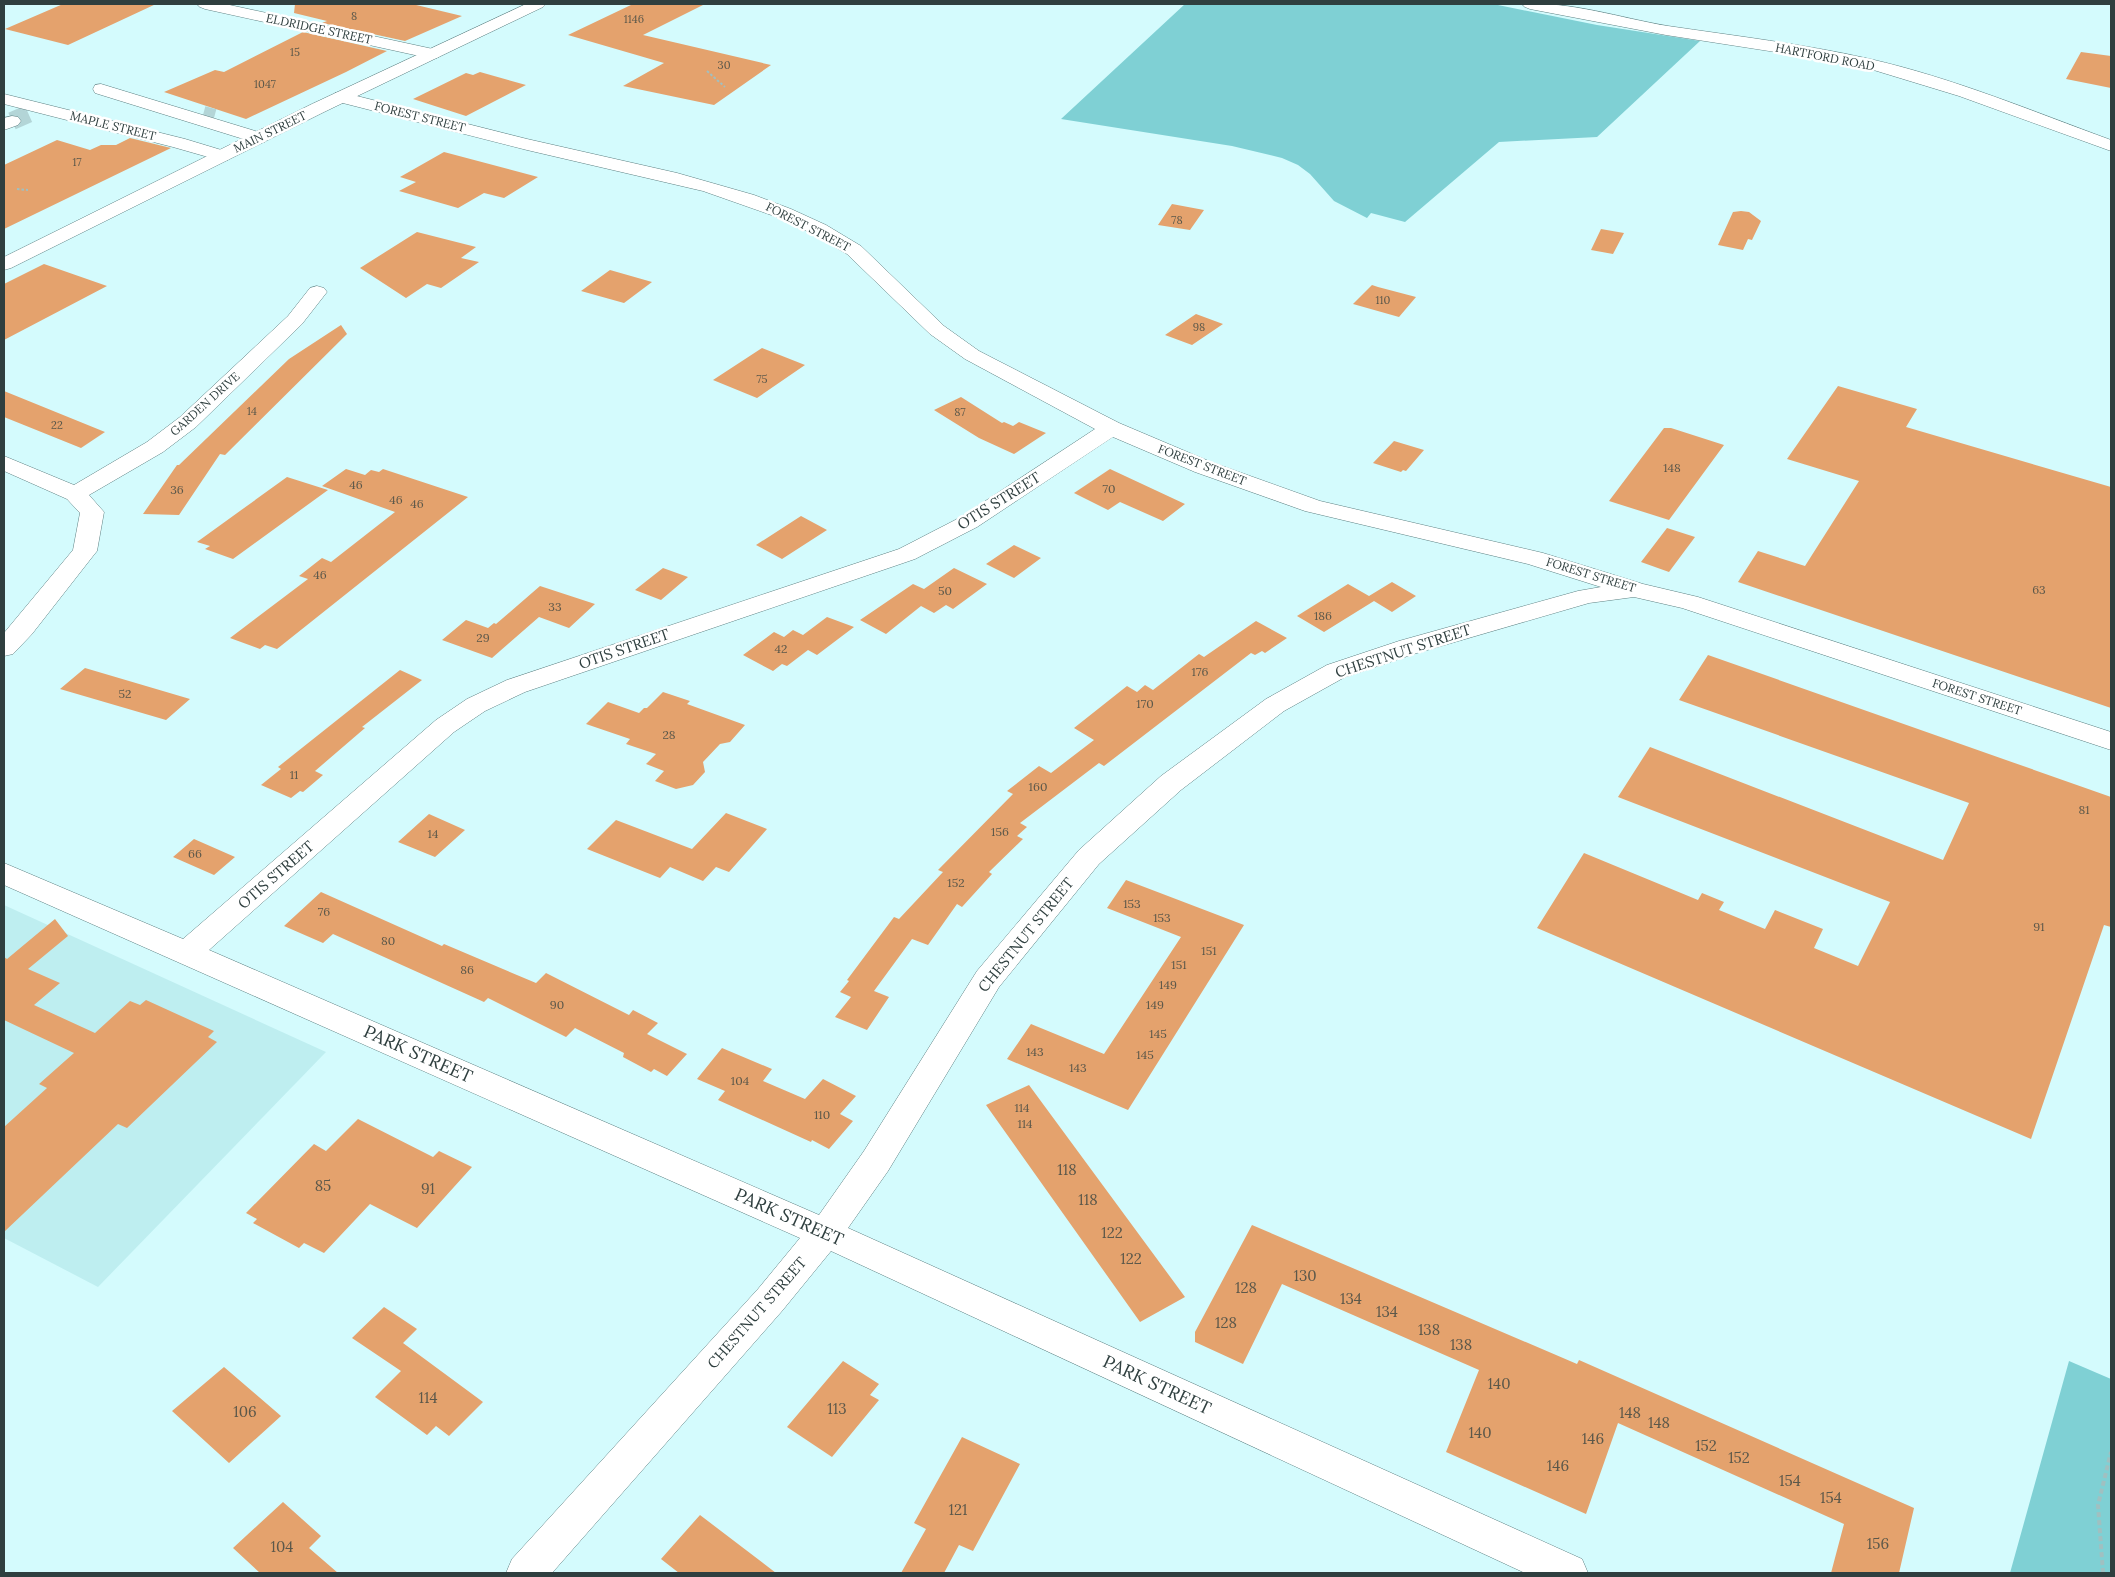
<svg xmlns="http://www.w3.org/2000/svg" width="2115" height="1577" font-family="Lora,serif">
<rect width="100%" height="100%" fill="#d4fbfd"/>
<!-- built -->
<path fill="#beeef0" d="M 4,905 L 326,1052 L 98,1287 L 4,1238 Z"/>
<!-- green -->
<path fill="#7fd0d4" d="M 1185,4 L 1493,4 L 1597,25 L 1700,41 L 1597,137 L 1499,142 L 1405,222 L 1371,213 L 1367,218 L 1334,201 L 1310,174 L 1298,165 L 1282,158 L 1232,146 L 1061,119 Z
M 2069,1361 L 2111,1379 L 2111,1573 L 2010,1573 Z"/>
<!-- building -->
<path fill="#e4a26d" d="M 63,4 L 156,4 L 68,45 L 5,29 Z
M 295,4 L 412,4 L 462,16 L 405,41 L 322,23 L 327,21 L 294,13 Z
M 633,4 L 705,4 L 643,35 L 771,65 L 714,105 L 623,86 L 664,63 L 568,35 Z
M 303,32 L 387,51 L 346,72 L 246,119 L 164,92 L 215,70 L 224,72 Z
M 2081,52 L 2111,56 L 2111,88 L 2066,79 Z
M 480,72 L 526,85 L 466,116 L 413,99 L 466,73 L 473,75 Z
M 130,138 L 171,148 L 4,229 L 4,165 L 57,140 L 90,150 L 101,145 L 116,145 Z
M 444,152 L 538,177 L 504,198 L 484,193 L 458,208 L 399,191 L 416,182 L 400,177 Z
M 1172,204 L 1204,210 L 1190,230 L 1158,225 Z
M 1741,211 L 1749,212 L 1761,221 L 1752,240 L 1748,239 L 1743,250 L 1718,245 L 1733,212 Z
M 1601,229 L 1624,233 L 1613,254 L 1591,250 Z
M 417,232 L 476,247 L 461,258 L 479,262 L 441,288 L 427,284 L 406,298 L 360,268 Z
M 44,264 L 107,286 L 4,340 L 4,284 Z
M 610,270 L 652,282 L 624,303 L 581,291 Z
M 1372,285 L 1378,287 L 1416,297 L 1399,317 L 1353,304 Z
M 1196,314 L 1223,324 L 1192,345 L 1165,335 Z
M 341,325 L 347,334 L 225,455 L 220,454 L 179,515 L 143,514 L 177,465 L 179,465 L 289,359 Z
M 762,348 L 805,365 L 757,398 L 713,380 Z
M 1838,386 L 1917,409 L 1906,427 L 2111,487 L 2111,708 L 1738,582 L 1758,551 L 1805,566 L 1859,481 L 1787,459 Z
M 4,391 L 105,432 L 81,448 L 4,417 Z
M 961,397 L 1002,423 L 1004,422 L 1013,426 L 1019,422 L 1046,433 L 1014,454 L 979,438 L 934,410 Z
M 1664,428 L 1671,428 L 1724,445 L 1669,520 L 1609,501 Z
M 1394,441 L 1424,450 L 1406,471 L 1403,470 L 1401,472 L 1373,463 Z
M 346,469 L 365,475 L 371,470 L 379,472 L 383,469 L 468,497 L 277,649 L 265,645 L 260,649 L 230,638 L 308,579 L 299,576 L 322,558 L 331,562 L 395,512 L 322,486 Z
M 1110,469 L 1185,504 L 1163,521 L 1120,502 L 1108,510 L 1074,493 Z
M 287,477 L 328,490 L 233,559 L 205,549 L 210,546 L 197,542 Z
M 801,516 L 827,530 L 782,559 L 756,545 Z
M 1667,528 L 1695,537 L 1669,572 L 1641,562 Z
M 1014,545 L 1041,558 L 1014,578 L 986,564 Z
M 663,568 L 688,577 L 661,600 L 635,590 Z
M 954,568 L 987,584 L 953,609 L 946,605 L 934,613 L 921,606 L 886,634 L 860,620 L 913,584 L 924,589 Z
M 1392,582 L 1416,596 L 1392,612 L 1374,601 L 1324,632 L 1297,616 L 1348,584 L 1369,596 Z
M 540,586 L 595,604 L 569,628 L 539,617 L 492,658 L 442,640 L 466,620 L 488,628 L 494,623 L 496,624 Z
M 827,617 L 854,627 L 817,655 L 808,650 L 787,666 L 782,664 L 773,671 L 743,655 L 774,632 L 784,637 L 793,630 L 803,635 Z
M 1256,621 L 1287,638 L 1265,653 L 1262,651 L 1255,655 L 1251,653 L 1104,766 L 1099,763 L 1020,823 L 1027,827 L 1017,836 L 1023,839 L 989,872 L 992,874 L 962,907 L 957,904 L 928,945 L 912,939 L 874,991 L 889,997 L 867,1030 L 835,1017 L 851,997 L 840,992 L 849,981 L 847,980 L 894,917 L 899,919 L 943,872 L 938,870 L 1013,794 L 1007,791 L 1039,766 L 1051,773 L 1094,740 L 1074,728 L 1127,686 L 1137,692 L 1145,685 L 1153,690 L 1199,654 L 1204,657 Z
M 1708,655 L 2111,797 L 2111,927 L 2104,925 L 2031,1139 L 1537,928 L 1584,853 L 1698,900 L 1702,893 L 1724,902 L 1719,910 L 1765,929 L 1775,910 L 1823,929 L 1814,948 L 1858,966 L 1890,902 L 1618,797 L 1650,747 L 1943,860 L 1969,803 L 1679,700 Z
M 85,668 L 190,699 L 166,720 L 60,689 Z
M 400,670 L 422,680 L 362,727 L 365,728 L 315,771 L 323,775 L 303,792 L 300,791 L 291,798 L 261,785 L 281,769 L 278,767 Z
M 663,692 L 690,701 L 687,704 L 745,725 L 730,742 L 720,744 L 703,762 L 705,772 L 693,785 L 676,789 L 655,781 L 664,771 L 646,764 L 656,754 L 626,744 L 630,739 L 586,724 L 608,702 L 639,713 L 644,708 L 647,708 Z
M 726,813 L 767,829 L 729,872 L 716,867 L 703,881 L 670,867 L 660,878 L 587,849 L 616,820 L 692,849 Z
M 429,814 L 465,830 L 435,857 L 398,842 Z
M 194,839 L 235,857 L 214,875 L 173,857 Z
M 1126,880 L 1244,925 L 1128,1110 L 1007,1059 L 1031,1024 L 1104,1054 L 1181,937 L 1107,908 Z
M 321,892 L 442,946 L 444,944 L 536,983 L 546,973 L 629,1015 L 633,1010 L 658,1023 L 647,1034 L 687,1054 L 667,1076 L 654,1069 L 651,1072 L 623,1057 L 624,1053 L 575,1028 L 566,1037 L 488,998 L 484,1002 L 333,934 L 323,943 L 284,926 Z
M 55,919 L 68,936 L 28,969 L 60,983 L 34,1005 L 95,1033 L 130,1001 L 140,1005 L 146,1000 L 214,1031 L 208,1037 L 217,1042 L 127,1128 L 118,1124 L 4,1232 L 4,1127 L 47,1088 L 39,1084 L 74,1053 L 4,1020 L 4,957 L 7,959 Z
M 722,1048 L 772,1069 L 763,1081 L 805,1099 L 823,1079 L 856,1096 L 840,1114 L 853,1121 L 829,1149 L 812,1140 L 811,1142 L 718,1100 L 725,1091 L 697,1079 Z
M 1029,1085 L 1185,1297 L 1140,1322 L 986,1105 Z
M 358,1119 L 433,1157 L 439,1151 L 472,1167 L 417,1228 L 370,1204 L 324,1253 L 304,1243 L 299,1248 L 253,1223 L 257,1219 L 246,1213 L 314,1144 L 326,1151 Z
M 1252,1225 L 1577,1364 L 1579,1360 L 1914,1508 L 1899,1573 L 1831,1573 L 1844,1524 L 1618,1423 L 1586,1514 L 1446,1452 L 1479,1370 L 1282,1284 L 1243,1364 L 1195,1342 L 1195,1332 Z
M 384,1307 L 417,1329 L 403,1343 L 483,1402 L 449,1436 L 436,1426 L 427,1435 L 375,1397 L 401,1371 L 352,1338 Z
M 843,1361 L 879,1384 L 870,1395 L 879,1400 L 832,1457 L 787,1427 Z
M 224,1367 L 281,1416 L 229,1463 L 172,1411 Z
M 962,1437 L 1020,1464 L 973,1551 L 959,1545 L 944,1573 L 901,1573 L 926,1529 L 914,1523 Z
M 283,1502 L 321,1536 L 309,1548 L 338,1573 L 260,1573 L 233,1548 Z
M 700,1515 L 776,1573 L 679,1573 L 661,1559 Z"/>
<g fill="none" stroke-linecap="round" stroke-linejoin="round">
<!-- minor-tunnel -->
<path stroke="#b3d5d7" stroke-width="18" stroke-dasharray="18 9" stroke-linecap="butt" d="M 203,115 L 214,118
M 12,121 L 30,113"/>
<defs>
<path id="minor" d="M 197,4 L 225,4 L 433,49 L 439,51 L 441,54 L 439,57 L 433,59 L 205,9 L 200,7 Z
M 101,84 L 265,134 L 268,138 L 265,142 L 259,143 L 253,142 L 95,93 L 93,89 L 95,85 Z
M 341,92 L 527,139 L 677,173 L 754,195 L 791,209 L 826,225 L 861,246 L 944,326 L 979,351 L 1119,423 L 1211,462 L 1320,501 L 1543,553 L 1643,584 L 1698,597 L 2111,732 L 2111,750 L 1682,608 L 1634,597 L 1589,603 L 1417,653 L 1345,677 L 1284,711 L 1181,790 L 1099,864 L 999,987 L 888,1171 L 848,1228 L 1582,1559 L 1588,1573 L 1525,1573 L 831,1251 L 782,1311 L 552,1573 L 506,1573 L 512,1559 L 758,1289 L 800,1238 L 4,885 L 4,863 L 183,939 L 436,720 L 467,699 L 507,680 L 899,549 L 961,517 L 1095,429 L 965,359 L 930,334 L 847,254 L 813,234 L 777,217 L 703,191 L 527,150 L 335,101 L 333,97 L 335,93 ZM 1113,437 L 1195,472 L 1305,511 L 1528,564 L 1601,587 L 1578,591 L 1399,641 L 1327,665 L 1266,699 L 1161,776 L 1079,850 L 977,971 L 864,1151 L 819,1215 L 209,950 L 454,732 L 485,711 L 525,692 L 915,559 L 977,527 Z
M 4,94 L 185,139 L 228,152 L 231,156 L 228,160 L 222,161 L 173,147 L 4,104 Z
M 12,116 L 18,117 L 21,121 L 18,125 L 4,130 L 4,118 Z
M 317,286 L 324,288 L 327,292 L 302,324 L 196,427 L 163,452 L 89,495 L 104,512 L 97,551 L 93,556 L 32,634 L 13,654 L 4,656 L 4,633 L 73,550 L 80,513 L 67,499 L 4,471 L 4,456 L 74,485 L 147,442 L 180,417 L 288,316 L 310,288 Z"/>
<path id="major" d="M 526,4 L 546,4 L 543,7 L 324,112 L 11,268 L 4,270 L 4,257 L 312,104 Z
M 1522,4 C 1571,1 1620,18 1668,26 C 1735,36 1804,44 1870,59 C 1953,78 2032,111 2111,140 L 2111,151 L 1959,96 L 1867,68 L 1808,57 L 1666,35 L 1530,9 L 1525,7 Z"/>
</defs>
<!-- minor casing -->
<use href="#minor" stroke="#5e8183" stroke-width="1"/>
<!-- major casing -->
<use href="#major" stroke="#5e8183" stroke-width="1"/>
<!-- path-far1 -->
<path stroke="#a0c0c1" stroke-width="2" stroke-dasharray="2.5 2" stroke-linecap="butt" d="M 707,71 L 725,87
M 17,189 L 28,190"/>
<!-- path -->
<path stroke="#a0c0c1" stroke-width="4" stroke-dasharray="5 3" stroke-linecap="butt" d="M 2103,1573 L 2098,1505 L 2111,1452"/>
<!-- minor -->
<use href="#minor" fill="#fff" fill-rule="evenodd"/>
<!-- major -->
<use href="#major" fill="#fff" fill-rule="evenodd"/>
</g>
<g text-anchor="middle" stroke-width="5" stroke-linejoin="round" paint-order="stroke">
<!-- far-number labels -->
<g font-size="11" fill="#5c584a">
<text x="354" y="20">8</text>
<text x="634" y="23">1146</text>
<text x="295" y="56">15</text>
<text x="724" y="69">30</text>
<text x="265" y="88">1047</text>
<text x="77" y="166">17</text>
<text x="1177" y="224">78</text>
<text x="1383" y="304">110</text>
<text x="1199" y="331">98</text>
<text x="762" y="383">75</text>
<text x="252" y="415">14</text>
<text x="960" y="416">87</text>
<text x="57" y="429">22</text>
</g>
<!-- far-street labels -->
<g font-size="12" fill="#2f3f3f" stroke="#fff">
<text transform="translate(319 29) rotate(12)" y="4">ELDRIDGE STREET</text>
<text transform="translate(1825 57) rotate(11)" y="4">HARTFORD ROAD</text>
<text transform="translate(420 117) rotate(14)" y="4">FOREST STREET</text>
<text transform="translate(113 126) rotate(14)" y="4">MAPLE STREET</text>
<text transform="translate(270 132) rotate(-26)" y="4">MAIN STREET</text>
<text transform="translate(808 227) rotate(27)" y="4">FOREST STREET</text>
<text transform="translate(205 404) rotate(-42)" y="4">GARDEN DRIVE</text>
<text transform="translate(1202 465) rotate(21)" y="4">FOREST STREET</text>
<text transform="translate(1591 575) rotate(17)" y="4">FOREST STREET</text>
<text transform="translate(1977 697) rotate(18)" y="4">FOREST STREET</text>
</g>
<!-- number labels -->
<g font-size="12" fill="#5c584a">
<text x="1672" y="472">148</text>
<text x="356" y="489">46</text>
<text x="1109" y="493">70</text>
<text x="177" y="494">36</text>
<text x="396" y="504">46</text>
<text x="417" y="508">46</text>
<text x="320" y="579">46</text>
<text x="2039" y="594">63</text>
<text x="945" y="595">50</text>
<text x="555" y="611">33</text>
<text x="1323" y="620">186</text>
<text x="483" y="642">29</text>
<text x="781" y="653">42</text>
<text x="1200" y="676">176</text>
<text x="125" y="698">52</text>
<text x="1145" y="708">170</text>
<text x="669" y="739">28</text>
<text x="294" y="779">11</text>
<text x="1038" y="791">160</text>
<text x="2084" y="814">81</text>
<text x="1000" y="836">156</text>
<text x="433" y="838">14</text>
<text x="195" y="858">66</text>
<text x="956" y="887">152</text>
<text x="1132" y="908">153</text>
<text x="324" y="916">76</text>
<text x="1162" y="922">153</text>
<text x="2039" y="931">91</text>
<text x="388" y="945">80</text>
<text x="1209" y="955">151</text>
<text x="1179" y="969">151</text>
<text x="467" y="974">86</text>
<text x="1168" y="989">149</text>
<text x="557" y="1009">90</text>
<text x="1155" y="1009">149</text>
<text x="1158" y="1038">145</text>
<text x="1035" y="1056">143</text>
<text x="1145" y="1059">145</text>
<text x="1078" y="1072">143</text>
<text x="740" y="1085">104</text>
<text x="1022" y="1112">114</text>
<text x="822" y="1119">110</text>
<text x="1025" y="1128">114</text>
</g>
<!-- street labels -->
<g font-size="15" fill="#2f3f3f" stroke="#fff">
<text transform="translate(999 501) rotate(-32)" y="5">OTIS STREET</text>
<text transform="translate(624 649) rotate(-19)" y="5">OTIS STREET</text>
<text transform="translate(1403 651) rotate(-18)" y="5">CHESTNUT STREET</text>
<text transform="translate(276 875) rotate(-41)" y="5">OTIS STREET</text>
<text transform="translate(1026 935) rotate(-51)" y="5">CHESTNUT STREET</text>
<text transform="translate(757 1313) rotate(-49)" y="5">CHESTNUT STREET</text>
</g>
<!-- near-number labels -->
<g font-size="15" fill="#5c584a">
<text x="1067" y="1175">118</text>
<text x="323" y="1191">85</text>
<text x="428" y="1194">91</text>
<text x="1088" y="1205">118</text>
<text x="1112" y="1238">122</text>
<text x="1131" y="1264">122</text>
<text x="1305" y="1281">130</text>
<text x="1246" y="1293">128</text>
<text x="1351" y="1304">134</text>
<text x="1387" y="1317">134</text>
<text x="1226" y="1328">128</text>
<text x="1429" y="1335">138</text>
<text x="1461" y="1350">138</text>
<text x="1499" y="1389">140</text>
<text x="428" y="1403">114</text>
<text x="837" y="1414">113</text>
<text x="245" y="1417">106</text>
<text x="1630" y="1418">148</text>
<text x="1659" y="1428">148</text>
<text x="1480" y="1438">140</text>
<text x="1593" y="1444">146</text>
<text x="1706" y="1451">152</text>
<text x="1739" y="1463">152</text>
<text x="1558" y="1471">146</text>
<text x="1790" y="1486">154</text>
<text x="1831" y="1503">154</text>
<text x="958" y="1515">121</text>
<text x="1878" y="1549">156</text>
<text x="282" y="1552">104</text>
</g>
<!-- near-street labels -->
<g font-size="18" fill="#2f3f3f" stroke="#fff">
<text transform="translate(418 1054) rotate(24)" y="6">PARK STREET</text>
<text transform="translate(789 1217) rotate(24)" y="6">PARK STREET</text>
<text transform="translate(1157 1385) rotate(25)" y="6">PARK STREET</text>
</g>
</g>
<!-- border -->
<rect width="2115" height="1577" fill="none" stroke="#2f3f3f" stroke-width="10"/>
</svg>
